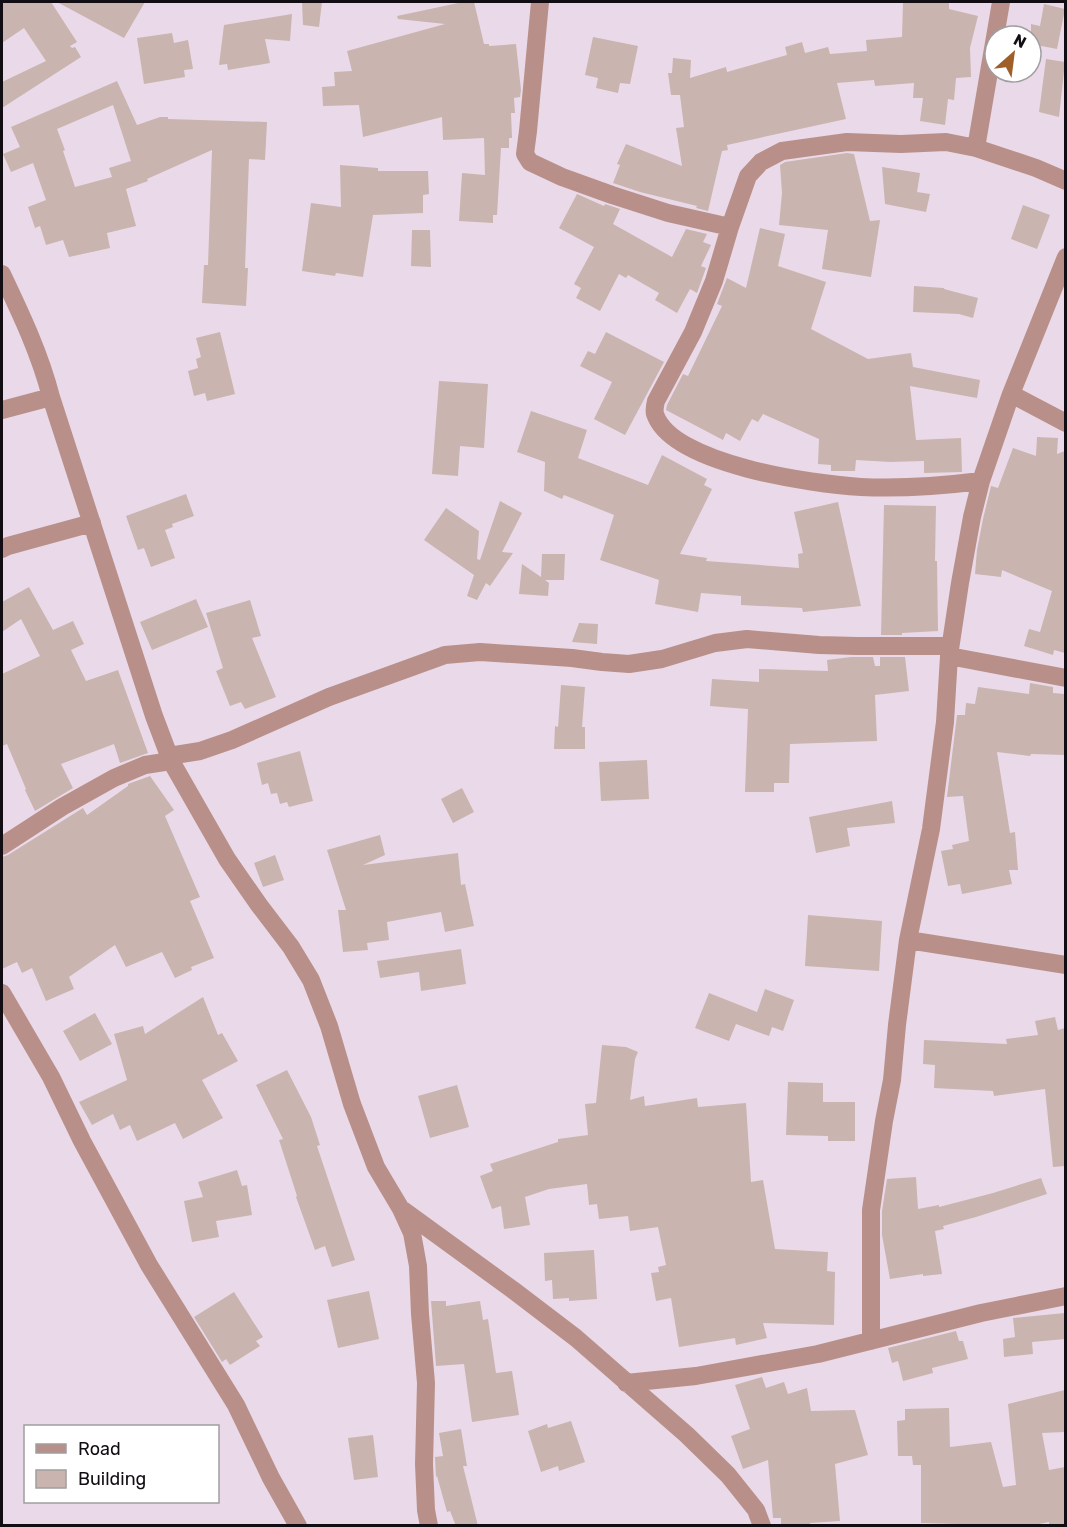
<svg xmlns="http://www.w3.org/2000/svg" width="1067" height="1527" font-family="Rubik,sans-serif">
<rect width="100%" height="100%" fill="#eadae9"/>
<!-- building -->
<path fill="#c9b4af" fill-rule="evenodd" d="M 2,2 L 51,2 L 77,42 L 70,46 L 72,48 L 75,47 L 81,57 L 2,108 L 2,82 L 46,61 L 24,28 L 2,43 Z
M 57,2 L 145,2 L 124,38 Z
M 302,2 L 322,2 L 319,27 L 303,25 Z
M 463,2 L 474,2 L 484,44 L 489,44 L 489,46 L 516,44 L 521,90 L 520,97 L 514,98 L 515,113 L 511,113 L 512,138 L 509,138 L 509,148 L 501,148 L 497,215 L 493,215 L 493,223 L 459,221 L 462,173 L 485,175 L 484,138 L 443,140 L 442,117 L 363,137 L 359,105 L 323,106 L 322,87 L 335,86 L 334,72 L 352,71 L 347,51 L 445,24 L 398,19 L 397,16 Z
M 903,2 L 949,2 L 949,9 L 978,16 L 970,48 L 971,77 L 956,78 L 954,100 L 948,99 L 945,125 L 920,121 L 923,98 L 913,98 L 914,83 L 875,86 L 874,80 L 837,83 L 846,119 L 727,145 L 728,150 L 722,151 L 708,211 L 696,208 L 697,206 L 640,192 L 613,183 L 620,165 L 617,164 L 626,144 L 682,166 L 676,128 L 684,127 L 680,95 L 671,95 L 668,73 L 672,73 L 673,58 L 691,60 L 690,78 L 726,67 L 727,72 L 787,55 L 785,47 L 802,42 L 805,53 L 828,47 L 830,54 L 867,51 L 866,40 L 902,37 Z
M 1044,4 L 1065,9 L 1057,49 L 1031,44 L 1031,24 L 1040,26 Z
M 292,14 L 290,41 L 265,39 L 270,63 L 228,70 L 227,64 L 219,65 L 224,25 Z
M 172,33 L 174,43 L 188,40 L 193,69 L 184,70 L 185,77 L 144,84 L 137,38 Z
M 593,37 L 638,46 L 630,84 L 620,83 L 618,93 L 596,88 L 598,78 L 585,75 Z
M 1046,59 L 1065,62 L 1059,117 L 1039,112 Z
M 117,81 L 137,125 L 160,117 L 168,117 L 168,119 L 267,122 L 265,160 L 249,159 L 245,268 L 248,268 L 246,306 L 202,303 L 204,265 L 208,265 L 212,150 L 147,179 L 148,181 L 126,189 L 136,226 L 107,233 L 110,248 L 69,257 L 63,240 L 46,245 L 40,226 L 35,228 L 28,207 L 46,200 L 33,163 L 11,172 L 3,154 L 20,147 L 11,127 ZM 113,105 L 131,161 L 109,168 L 112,177 L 75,187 L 63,151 L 65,150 L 57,129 Z
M 847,153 L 854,154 L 870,221 L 880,220 L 871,277 L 822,269 L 828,230 L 779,225 L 782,193 L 780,165 L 785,162 Z
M 340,165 L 378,168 L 378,171 L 428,171 L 429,194 L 423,195 L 423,213 L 373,215 L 363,277 L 336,273 L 335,276 L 302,271 L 311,203 L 341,207 Z
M 882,167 L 920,173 L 917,192 L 930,194 L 926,212 L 885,204 Z
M 577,194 L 604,206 L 605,204 L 620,209 L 613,224 L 672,257 L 686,229 L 707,234 L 703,242 L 711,245 L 701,266 L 706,268 L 697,293 L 690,289 L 677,313 L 655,300 L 659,293 L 628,275 L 626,278 L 619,274 L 600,311 L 576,298 L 581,288 L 574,284 L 594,247 L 559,228 Z
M 1023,205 L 1050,215 L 1037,249 L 1011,239 Z
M 760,228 L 785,234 L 778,266 L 826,282 L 811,329 L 868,359 L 911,353 L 913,367 L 980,380 L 977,398 L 910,386 L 916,440 L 961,438 L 962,472 L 924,473 L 924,461 L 890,462 L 856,460 L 855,471 L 831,471 L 831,465 L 818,464 L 819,439 L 763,414 L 758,422 L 752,419 L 740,441 L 726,433 L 723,440 L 666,410 L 667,405 L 683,374 L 688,376 L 722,306 L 717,304 L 727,278 L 746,288 Z
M 412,230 L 430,230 L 431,267 L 411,266 Z
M 914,286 L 944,288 L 944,289 L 978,298 L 973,318 L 959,314 L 913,312 Z
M 220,332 L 235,394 L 207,401 L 205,393 L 194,396 L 188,371 L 198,368 L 196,359 L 201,357 L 196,338 Z
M 606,332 L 664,362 L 625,435 L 594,419 L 612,382 L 580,366 L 588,351 L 595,354 Z
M 439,381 L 488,384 L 484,448 L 460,446 L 458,476 L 432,474 Z
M 531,411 L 587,430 L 578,458 L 648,485 L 662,455 L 707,479 L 704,485 L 712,489 L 680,554 L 707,558 L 706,561 L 799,568 L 798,554 L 803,553 L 794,512 L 838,502 L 861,606 L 803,612 L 802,608 L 741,605 L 741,596 L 701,593 L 698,612 L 655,604 L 659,580 L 600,560 L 614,515 L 564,495 L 562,499 L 544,491 L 545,462 L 517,452 Z
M 1037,437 L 1058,438 L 1057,454 L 1065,451 L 1065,653 L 1054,650 L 1053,655 L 1024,646 L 1029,629 L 1040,632 L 1052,591 L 1002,570 L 1001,577 L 975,574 L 977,550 L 983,519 L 991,486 L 998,488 L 1013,448 L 1036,456 Z
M 186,494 L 194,516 L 172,524 L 173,527 L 165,530 L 175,558 L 151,567 L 144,548 L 138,550 L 126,516 Z
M 500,501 L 522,513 L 502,552 L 513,553 L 490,586 L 486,583 L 477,600 L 467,596 L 474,575 L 424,540 L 446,508 L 479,531 L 477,559 L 480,560 Z
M 884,505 L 936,506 L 935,561 L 937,561 L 938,631 L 902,633 L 902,635 L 881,635 Z
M 542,554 L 565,554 L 564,580 L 545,580 L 549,583 L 548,596 L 519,594 L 522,564 L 541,577 Z
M 29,587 L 53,630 L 73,621 L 84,644 L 71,650 L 86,681 L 118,670 L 148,753 L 120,763 L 114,744 L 61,764 L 73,788 L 35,811 L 25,790 L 26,789 L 7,744 L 2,746 L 2,674 L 40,656 L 21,619 L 2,632 L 2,602 Z
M 196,599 L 208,627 L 152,650 L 140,622 Z
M 250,600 L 261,636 L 252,638 L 276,697 L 245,709 L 241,702 L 230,706 L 216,671 L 223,668 L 206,613 Z
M 579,623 L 598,624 L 597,644 L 572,642 Z
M 851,657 L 873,657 L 875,666 L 880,666 L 880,657 L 905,657 L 909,691 L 875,695 L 877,741 L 790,744 L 789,783 L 774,783 L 774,792 L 745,792 L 748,709 L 710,706 L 712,679 L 759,682 L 759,669 L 828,671 L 827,660 Z
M 1030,683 L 1053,687 L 1053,693 L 1065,694 L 1065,755 L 1031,754 L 1030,756 L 997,752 L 1010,833 L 1015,832 L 1018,870 L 1009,870 L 1012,884 L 962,894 L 960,884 L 948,886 L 941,851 L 953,849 L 952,845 L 969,841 L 963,796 L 947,797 L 957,715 L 965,715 L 966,703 L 975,704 L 978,687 L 1029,694 Z
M 561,685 L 585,687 L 582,727 L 585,727 L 585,749 L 554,749 L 555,726 L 558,727 Z
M 300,751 L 313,801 L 289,807 L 287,802 L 280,804 L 277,793 L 271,794 L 268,783 L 262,785 L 257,763 Z
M 647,760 L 649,799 L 601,801 L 599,762 Z
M 150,776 L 174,810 L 165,816 L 200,897 L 190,901 L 214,958 L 191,967 L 192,970 L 175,978 L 162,952 L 126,967 L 115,945 L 69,977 L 74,989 L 46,1001 L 32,968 L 22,973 L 17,962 L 2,969 L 2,857 L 8,855 L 83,808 L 87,815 L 128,786 L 128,784 Z
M 462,788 L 474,812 L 453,823 L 441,799 Z
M 892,801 L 895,823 L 847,828 L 850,846 L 816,853 L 809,817 Z
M 380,835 L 385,855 L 363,865 L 458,853 L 461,885 L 465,884 L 474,926 L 445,932 L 441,912 L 387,922 L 389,940 L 367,943 L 368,950 L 343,952 L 338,910 L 346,910 L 327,850 Z
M 275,855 L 284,880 L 263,887 L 254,863 Z
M 808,915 L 882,921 L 879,971 L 805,966 Z
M 461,949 L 466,984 L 421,991 L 419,972 L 380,978 L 377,961 Z
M 765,989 L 794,1000 L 783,1031 L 772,1027 L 769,1036 L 736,1024 L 729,1041 L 695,1028 L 709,993 L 757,1012 Z
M 203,997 L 218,1035 L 222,1033 L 238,1061 L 202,1080 L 223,1118 L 183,1139 L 175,1123 L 137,1141 L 130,1125 L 120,1130 L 113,1114 L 92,1125 L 79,1102 L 127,1080 L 114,1034 L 143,1026 L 145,1034 Z
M 95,1013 L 112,1044 L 80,1061 L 63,1031 Z
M 1055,1017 L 1058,1030 L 1065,1028 L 1065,1166 L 1053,1167 L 1045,1089 L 994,1096 L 993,1091 L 934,1088 L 935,1065 L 923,1064 L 924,1040 L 1007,1044 L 1006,1039 L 1038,1035 L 1035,1021 Z
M 602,1045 L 626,1047 L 638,1052 L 635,1059 L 630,1100 L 644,1096 L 645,1106 L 697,1098 L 698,1107 L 746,1103 L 751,1182 L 763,1180 L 775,1249 L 828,1252 L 827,1271 L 835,1272 L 834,1325 L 763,1323 L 767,1338 L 736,1345 L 735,1338 L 679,1347 L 671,1298 L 656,1301 L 651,1273 L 659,1272 L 658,1267 L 666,1265 L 658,1227 L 630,1231 L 628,1216 L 599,1219 L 597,1204 L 589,1205 L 587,1184 L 549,1189 L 525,1197 L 530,1225 L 504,1229 L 501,1206 L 492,1209 L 480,1176 L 493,1171 L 490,1164 L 558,1142 L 558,1139 L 588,1135 L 585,1104 L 596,1103 Z
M 287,1070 L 311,1117 L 320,1145 L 317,1146 L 355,1260 L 332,1267 L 325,1246 L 315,1250 L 296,1197 L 297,1196 L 279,1140 L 283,1139 L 256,1085 Z
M 788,1082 L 823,1083 L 823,1102 L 855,1102 L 855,1141 L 828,1141 L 828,1136 L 786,1135 Z
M 457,1085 L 469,1127 L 430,1138 L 418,1096 Z
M 237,1170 L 242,1186 L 247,1185 L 252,1215 L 216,1221 L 219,1237 L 192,1242 L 184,1201 L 203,1197 L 198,1182 Z
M 916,1177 L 918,1209 L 939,1205 L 939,1207 L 993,1193 L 1041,1178 L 1047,1194 L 976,1217 L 943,1226 L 944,1229 L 935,1231 L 942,1274 L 923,1276 L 923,1274 L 890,1279 L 882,1235 L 882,1211 L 887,1179 Z
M 594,1250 L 597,1299 L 569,1301 L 569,1298 L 553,1299 L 552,1280 L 545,1281 L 544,1253 Z
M 369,1291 L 379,1339 L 338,1348 L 327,1300 Z
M 234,1292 L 263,1337 L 256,1341 L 260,1346 L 230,1365 L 226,1359 L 222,1362 L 194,1317 Z
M 431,1301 L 446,1301 L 446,1306 L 480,1301 L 483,1320 L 488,1319 L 496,1373 L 512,1371 L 519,1415 L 472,1422 L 464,1364 L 436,1366 Z
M 1065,1313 L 1065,1339 L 1032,1342 L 1033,1354 L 1004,1357 L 1003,1339 L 1015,1337 L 1013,1318 Z
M 956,1331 L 959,1341 L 963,1341 L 968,1359 L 932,1368 L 933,1373 L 903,1381 L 898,1361 L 892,1363 L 888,1348 Z
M 762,1377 L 766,1388 L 784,1382 L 788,1394 L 807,1388 L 811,1411 L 855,1410 L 868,1455 L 835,1464 L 840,1521 L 810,1523 L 810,1526 L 781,1526 L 781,1518 L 773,1518 L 768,1460 L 743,1469 L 731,1436 L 750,1429 L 735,1385 Z
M 1065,1390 L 1065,1432 L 1042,1433 L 1049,1470 L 1065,1467 L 1065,1526 L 1049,1526 L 1049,1522 L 1029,1526 L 921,1523 L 921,1465 L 913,1465 L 912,1456 L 898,1456 L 897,1421 L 905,1420 L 905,1409 L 949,1408 L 950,1447 L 991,1442 L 1003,1487 L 1016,1485 L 1008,1404 Z
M 571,1421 L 585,1462 L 559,1471 L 558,1466 L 541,1472 L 528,1431 L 547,1424 L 548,1428 Z
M 461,1429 L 467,1466 L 463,1466 L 478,1526 L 456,1526 L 450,1511 L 447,1512 L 437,1476 L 436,1477 L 435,1457 L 443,1456 L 439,1433 Z
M 373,1435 L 378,1477 L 354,1480 L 348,1438 Z"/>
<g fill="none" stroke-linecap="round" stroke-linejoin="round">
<!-- street -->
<path stroke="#b99089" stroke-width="18" d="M 540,2 L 528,131 L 525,154 L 530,162 L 562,177 L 612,195 L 668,213 L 730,227
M 976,148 L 1001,2
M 2,274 C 21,314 40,354 51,397 L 154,716 L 171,761 L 227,859 L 259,905 L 291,947 L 311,980 L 329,1026 L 352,1104 L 376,1167 L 401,1209 L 412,1233 L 418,1266 L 420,1314 L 426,1383 L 424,1464 L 426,1510 L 429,1526
M 1011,394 L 1066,423
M 2,410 L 51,397
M 981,481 C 941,486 901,489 861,487 C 814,484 672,465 655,414 C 654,410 655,405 656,401 L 693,332 L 714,281 L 730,227 L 748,176 L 761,162 L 782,151 L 847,142 L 901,144 L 946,142 L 976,148 L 1036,168 L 1066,181
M 2,549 L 8,546 L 92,523
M 949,656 L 1066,678
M 169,756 L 200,751 L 232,740 L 329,697 L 445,655 L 480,652 L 572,658 L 602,662 L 629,664 L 662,659 L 715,643 L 747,639 L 819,645 L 857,646 L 950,646
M 2,846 L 62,807 L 114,778 L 145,765 L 171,761
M 908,940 L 1066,965
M 2,993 L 51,1077 L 82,1141 L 149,1265 L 236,1405 L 271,1478 L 298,1526
M 403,1210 L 513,1290 L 576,1338 L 687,1435 L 728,1475 L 756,1510 L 762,1526
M 871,1341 L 871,1210 L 884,1121 L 892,1080 L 897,1025 L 908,940 L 931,829 L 945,722 L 949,656 L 960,583 L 972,517 L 981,481 L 1011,394 L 1066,257
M 626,1383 L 696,1376 L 818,1354 L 981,1313 L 1066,1296"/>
</g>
<!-- border -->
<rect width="1067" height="1527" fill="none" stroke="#120d12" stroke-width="6"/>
<!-- legend -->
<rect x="24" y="1425" width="195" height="78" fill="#ffffff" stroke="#a09ea0" stroke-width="1.5"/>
<rect x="36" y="1444" width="30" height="9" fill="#b99089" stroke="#a09ea0" stroke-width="1.5"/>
<text x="78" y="1455" font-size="18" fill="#120d12">Road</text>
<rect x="36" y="1470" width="30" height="18" fill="#c9b4af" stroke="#a09ea0" stroke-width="1.5"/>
<text x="78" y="1485" font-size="18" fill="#120d12">Building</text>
<!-- north arrow -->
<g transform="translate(1013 54) rotate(28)"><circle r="28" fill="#ffffff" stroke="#a09ea0" stroke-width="1.5"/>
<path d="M0-4.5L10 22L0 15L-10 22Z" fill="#9f5f29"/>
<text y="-9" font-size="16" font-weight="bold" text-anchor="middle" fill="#120d12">N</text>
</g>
</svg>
